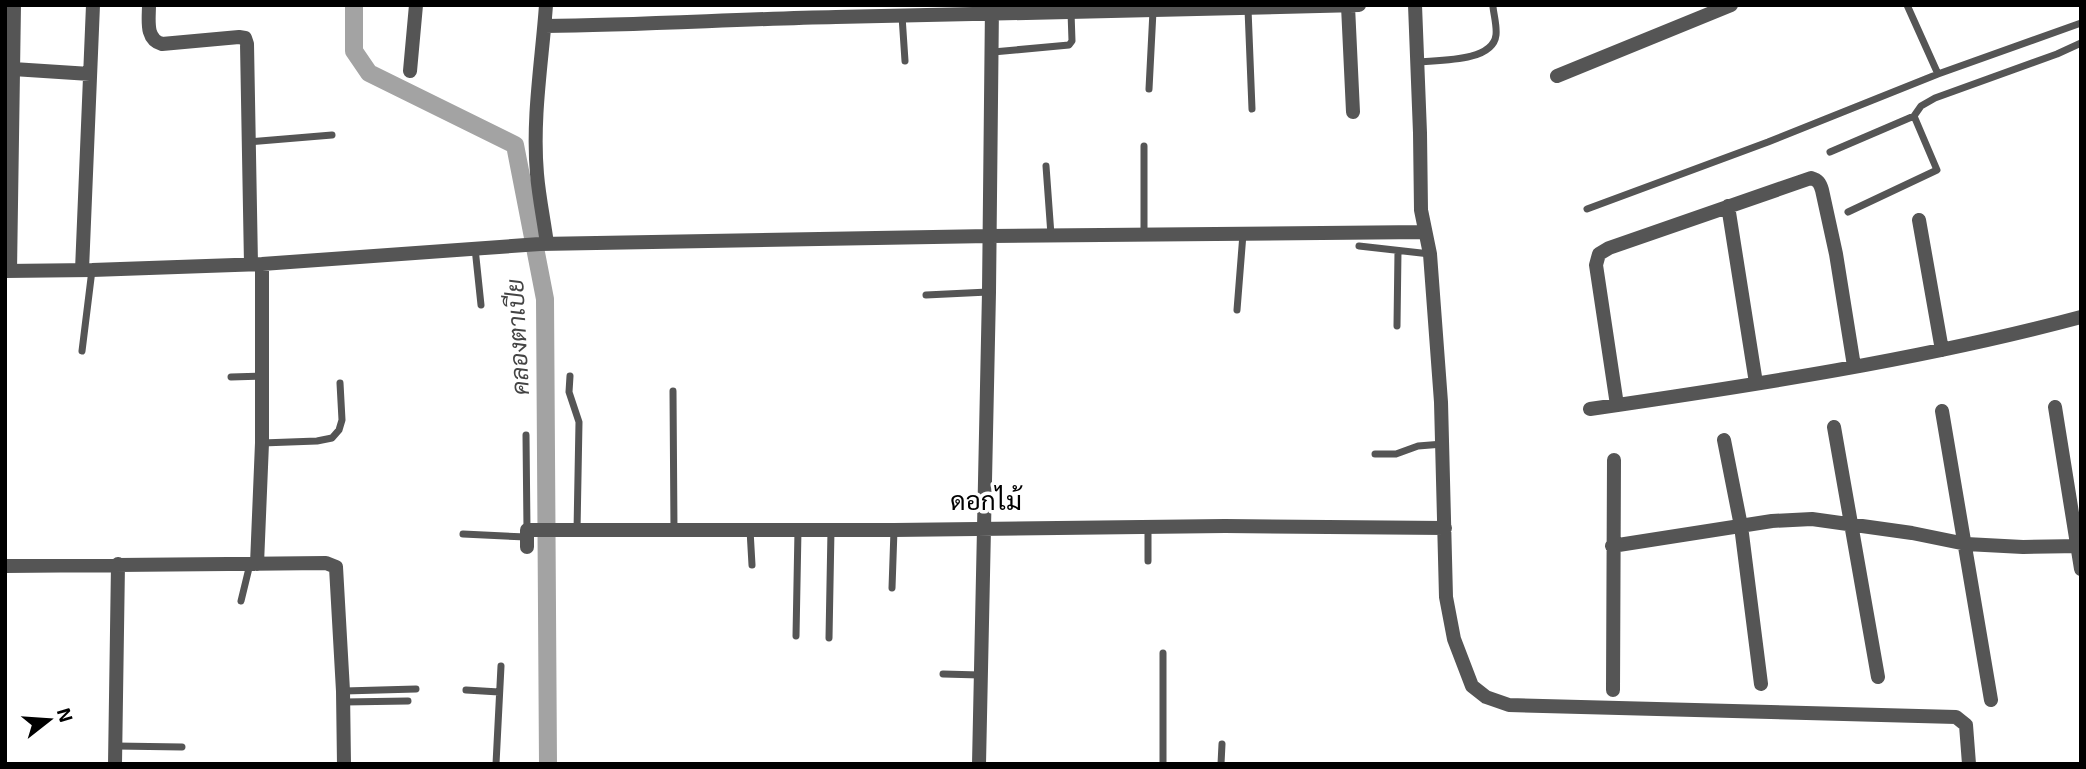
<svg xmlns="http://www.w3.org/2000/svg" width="2086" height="769" font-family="'Exo 2',Sarabun,sans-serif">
<rect width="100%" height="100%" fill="#fff"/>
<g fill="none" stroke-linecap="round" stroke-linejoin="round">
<!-- canal -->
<path stroke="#a3a3a3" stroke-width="18" d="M 354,5 L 354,51 L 369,73 L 515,145 L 545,299 L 548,764"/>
<!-- service -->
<path stroke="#555" stroke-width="7" d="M 1907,5 L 1938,74
M 1248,9 L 1252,109
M 902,16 L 905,61
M 993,52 L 1069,45 L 1072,41 L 1071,12
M 1418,62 C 1439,60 1493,62 1496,35 C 1497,26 1494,16 1493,7
M 1149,89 L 1153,11
M 249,142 L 332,135
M 1144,146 L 1144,234
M 1830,152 L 1914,116
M 1046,166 L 1051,235
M 1587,209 L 1768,142 L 1938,74 L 2081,23
M 1848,212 L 1937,170 L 1914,116 L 1921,106 L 1935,98 L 2057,54 L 2081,43
M 1359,246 L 1430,254
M 475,248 L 481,305
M 926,295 L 988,292
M 1237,310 L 1243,234
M 1397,326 L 1398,251
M 82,351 L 92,270
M 570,376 L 569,392 L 579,422 L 577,531
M 231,377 L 262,376
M 673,391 L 674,531
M 526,435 L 527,530
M 262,443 L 317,441 L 332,438 L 339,430 L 342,420 L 340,383
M 1375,454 L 1396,454 L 1418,446 L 1443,444
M 1148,527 L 1148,561
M 750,530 L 752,565
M 463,534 L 526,537
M 892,588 L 894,530
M 241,601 L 250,564
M 796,636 L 798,530
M 829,638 L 831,530
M 1163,653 L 1163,764
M 943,674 L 980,675
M 466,690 L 499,692
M 344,691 L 416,689
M 344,702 L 408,701
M 116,746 L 182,747
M 496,764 L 501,666
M 1221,764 L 1222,744"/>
<!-- minor -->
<path stroke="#555" stroke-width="14" d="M 149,5 C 149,20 145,39 162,44 L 239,37 L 245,38 L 247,44 L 251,264
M 546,5 C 542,61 532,118 537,174 C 539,198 544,221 547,244
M 1415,5 L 1420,133 L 1421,210 L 1430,254 L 1441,402 L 1446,597 L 1454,639 L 1472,686 L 1486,697 L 1509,705 L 1956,717 L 1966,725 L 1969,764
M 1348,6 L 1353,112
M 545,26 C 642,25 739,19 836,17 C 1010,13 1185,10 1359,5
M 13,69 L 90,74
M 410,71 L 416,5
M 1557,76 L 1731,5
M 1728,206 L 1756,383
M 1919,220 L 1942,350
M 82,270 L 93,5
M 5,271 L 92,270 L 262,264 L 540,244 L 990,236 L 1425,232
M 10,271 L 14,5
M 1617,405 L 1596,265 L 1599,254 L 1609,248 L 1811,178 C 1818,180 1820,183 1822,190 L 1836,254 L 1854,366
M 2055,407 L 2081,569
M 1590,409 C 1754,385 1920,360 2081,317
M 1942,411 L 1991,700
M 1834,427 L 1878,677
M 1724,440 L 1741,526 L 1761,684
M 1612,546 L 1772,521 L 1812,519 L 1912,533 L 1966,544 L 2023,547 L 2081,546
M 527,547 L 527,530 L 894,530 L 1225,526 L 1445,528
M 257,564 L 262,443 L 262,264
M 5,566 L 326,563 L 336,567 L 343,691 L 344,764
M 1613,690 L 1614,460
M 115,764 L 118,564
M 979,764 L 989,292 L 992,5"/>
</g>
<g text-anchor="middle" stroke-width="7" stroke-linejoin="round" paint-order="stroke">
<!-- water labels -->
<g font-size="24" font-style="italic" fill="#444" stroke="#fff">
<text transform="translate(518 337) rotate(-93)" y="8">คลองตาเปีย</text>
</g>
<!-- quarter labels -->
<g font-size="26" fill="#000" stroke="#fff">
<text x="986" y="510">ดอกไม้</text>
</g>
</g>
<!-- border -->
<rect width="2086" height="769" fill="none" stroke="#000000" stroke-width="14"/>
<!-- north arrow -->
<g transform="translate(49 720) rotate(73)" stroke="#ffffff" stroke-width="5" paint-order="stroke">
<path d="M0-5L12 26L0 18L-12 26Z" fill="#000000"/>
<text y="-10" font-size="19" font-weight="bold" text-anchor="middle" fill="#000000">N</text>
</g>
</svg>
